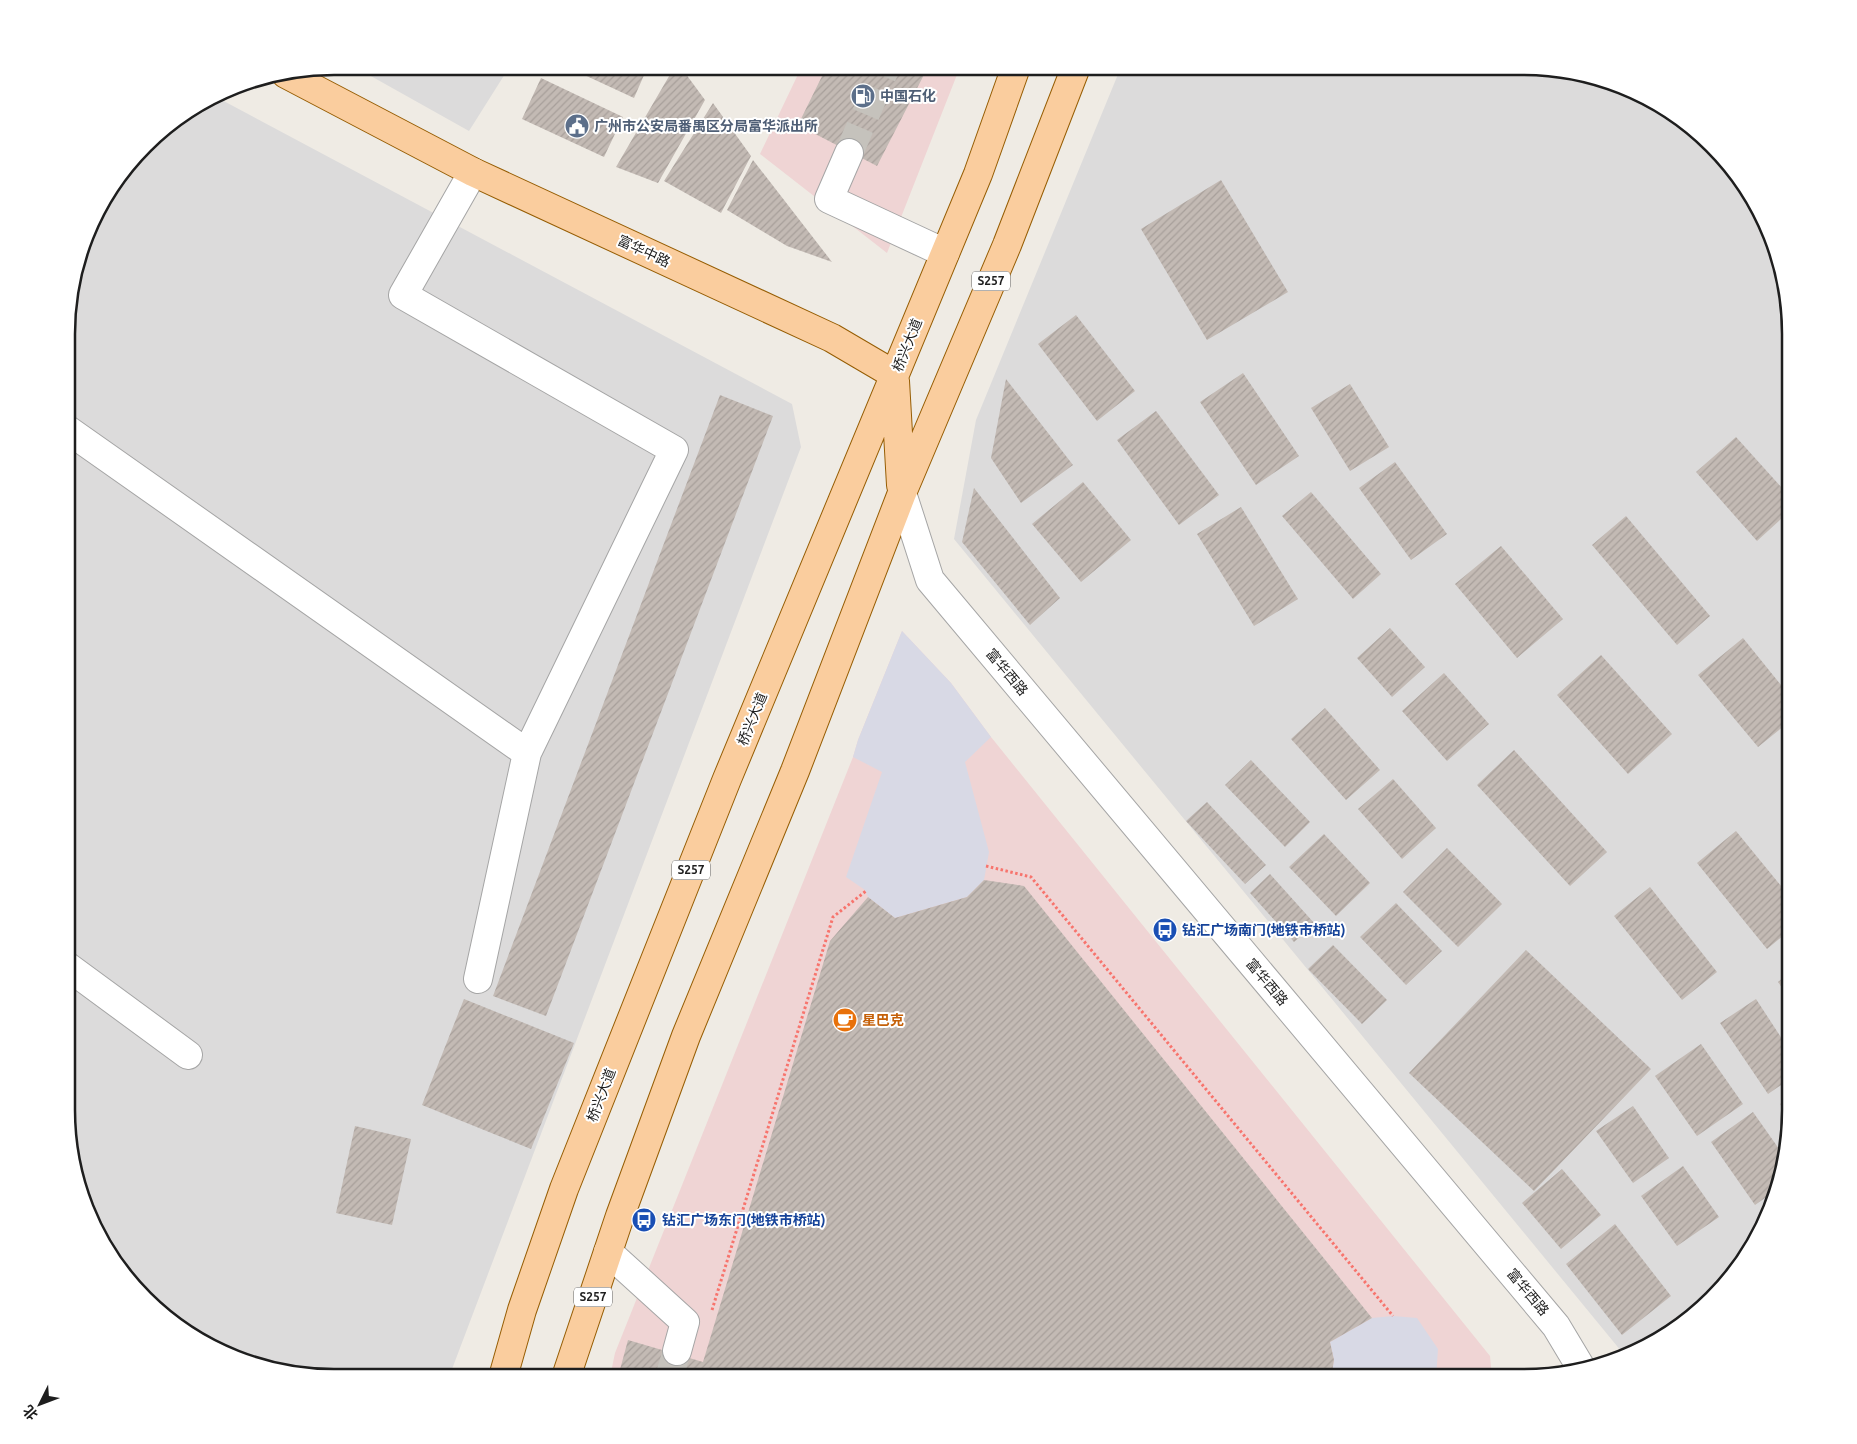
<svg xmlns="http://www.w3.org/2000/svg" width="1857" height="1444" font-family="Ubuntu,'Noto Sans SC',sans-serif">
<defs>
<pattern id="building-hatch" width="6" height="6" patternUnits="userSpaceOnUse" patternTransform="scale(1.25)"><rect width="6" height="6" fill="#c3bab4"/><path d="M-1 1l2-2M0 6l6-6M5 7l2-2" fill="none" stroke="#a79f9a"/></pattern>
</defs>
<rect width="100%" height="100%" fill="#efebe4"/>
<!-- residential -->
<path fill="#dcdbdb" d="M 353,66 L 510,66 L 469,131 Z
M 1121,67 L 1540,67 L 1626,87 L 1700,133 L 1763,216 L 1786,281 L 1791,334 L 1790,1128 L 1770,1213 L 1730,1277 L 1641,1349 L 1626,1357 L 954,539 L 976,420 Z
M 218,98 L 792,404 L 801,447 L 449,1377 L 317,1377 L 231,1357 L 157,1311 L 94,1228 L 67,1128 L 69,299 L 102,200 L 158,132 Z"/>
<!-- commercial -->
<path fill="#efd4d4" d="M 802,66 L 960,67 L 887,253 L 760,154 Z
M 902,631 L 951,683 L 991,737 L 1490,1356 L 1492,1378 L 610,1377 L 615,1353 L 853,757 L 858,740 Z"/>
<!-- plaza -->
<path fill="#d8d9e5" d="M 902,631 L 951,683 L 991,737 L 965,762 L 989,852 L 984,880 L 967,897 L 895,918 L 868,897 L 865,890 L 846,877 L 882,772 L 853,757 L 858,740 Z
M 1393,1316 L 1417,1318 L 1438,1349 L 1436,1378 L 1331,1378 L 1334,1360 L 1330,1342 L 1372,1318 Z"/>
<!-- building -->
<path fill="url(#building-hatch)" d="M 565,66 L 648,66 L 634,98 Z
M 675,66 L 680,66 L 705,100 L 658,183 L 616,167 Z
M 827,66 L 928,67 L 877,166 L 798,125 Z
M 541,78 L 623,117 L 604,157 L 522,119 Z
M 713,103 L 751,156 L 721,213 L 664,181 Z
M 753,160 L 832,262 L 787,246 L 727,210 Z
M 1221,180 L 1288,292 L 1207,340 L 1141,229 Z
M 1076,315 L 1135,391 L 1097,421 L 1038,344 Z
M 1243,373 L 1299,456 L 1256,485 L 1200,402 Z
M 1006,379 L 1073,465 L 1021,503 L 991,458 Z
M 1350,384 L 1389,447 L 1350,471 L 1311,408 Z
M 720,395 L 773,416 L 546,1016 L 493,996 Z
M 1156,411 L 1219,495 L 1179,525 L 1117,440 Z
M 1736,437 L 1791,498 L 1791,510 L 1757,541 L 1696,472 Z
M 1395,462 L 1447,534 L 1411,560 L 1359,488 Z
M 1083,482 L 1131,540 L 1081,582 L 1032,524 Z
M 974,488 L 1060,598 L 1030,625 L 962,542 Z
M 1311,492 L 1381,574 L 1353,599 L 1282,516 Z
M 1241,507 L 1298,599 L 1254,626 L 1197,534 Z
M 1626,516 L 1710,616 L 1677,645 L 1592,545 Z
M 1501,546 L 1563,619 L 1517,658 L 1455,584 Z
M 1390,628 L 1425,667 L 1392,697 L 1357,658 Z
M 1743,638 L 1790,696 L 1790,721 L 1758,747 L 1698,675 Z
M 1601,655 L 1672,734 L 1628,774 L 1557,695 Z
M 1444,673 L 1489,724 L 1447,761 L 1402,711 Z
M 1325,708 L 1380,770 L 1346,800 L 1291,739 Z
M 1514,750 L 1607,852 L 1570,886 L 1477,785 Z
M 1251,760 L 1310,822 L 1285,847 L 1225,785 Z
M 1393,779 L 1436,828 L 1402,859 L 1358,809 Z
M 1207,802 L 1266,865 L 1245,884 L 1186,821 Z
M 1736,831 L 1790,897 L 1790,930 L 1767,949 L 1697,863 Z
M 1324,834 L 1370,883 L 1336,916 L 1289,867 Z
M 1447,848 L 1502,904 L 1458,947 L 1403,892 Z
M 1270,874 L 1315,924 L 1294,942 L 1250,893 Z
M 984,880 L 1024,886 L 1372,1318 L 1330,1342 L 1334,1360 L 1331,1378 L 618,1377 L 628,1340 L 703,1362 L 830,941 L 868,897 L 895,918 L 967,897 Z
M 1650,887 L 1717,972 L 1682,1000 L 1614,916 Z
M 1396,903 L 1442,951 L 1406,985 L 1360,937 Z
M 1333,945 L 1387,1000 L 1362,1024 L 1308,969 Z
M 1526,950 L 1651,1069 L 1534,1191 L 1409,1073 Z
M 1790,972 L 1790,999 L 1778,982 Z
M 464,999 L 574,1043 L 531,1149 L 422,1105 Z
M 1756,999 L 1790,1051 L 1790,1079 L 1768,1094 L 1720,1023 Z
M 1701,1044 L 1743,1104 L 1697,1136 L 1655,1076 Z
M 1790,1097 L 1790,1118 L 1780,1104 Z
M 1633,1106 L 1669,1158 L 1633,1183 L 1596,1131 Z
M 1753,1112 L 1784,1156 L 1775,1191 L 1755,1205 L 1711,1142 Z
M 355,1126 L 411,1139 L 392,1225 L 336,1213 Z
M 1683,1166 L 1719,1217 L 1677,1246 L 1641,1196 Z
M 1562,1169 L 1601,1215 L 1561,1249 L 1522,1203 Z
M 1615,1224 L 1671,1296 L 1622,1335 L 1566,1264 Z"/>
<g fill="none" stroke-linecap="round" stroke-linejoin="round">
<!-- minor-tunnel -->
<path stroke="#c5c2bc" stroke-width="28" stroke-dasharray="28 14" stroke-linecap="butt" d="M 849,153 L 886,67
M 669,1377 L 677,1351"/>
<defs>
<path id="minor" d="M 849,153 L 829,199 L 945,253
M 473,172 L 403,295 L 674,450 L 527,753 L 478,979
M 68,430 L 527,753
M 902,493 L 930,580 L 1556,1326 L 1580,1366
M 67,966 L 188,1055
M 608,1252 L 685,1322 L 677,1351"/>
<path id="major" d="M 286,74 L 473,172 L 832,338 L 895,375
M 895,381 L 901,485
M 503,1377 L 522,1310 L 564,1189 L 727,779 L 978,174 L 1016,67
M 566,1377 L 620,1216 L 686,1036 L 795,771 L 902,493 L 1007,245 L 1076,67"/>
</defs>
<!-- minor casing -->
<use href="#minor" stroke="#a5a5a5" stroke-width="30"/>
<!-- major casing -->
<use href="#major" stroke="#965d03" stroke-width="30"/>
<!-- path -->
<path stroke="#f7746d" stroke-width="3" stroke-dasharray="2.5 2.5" stroke-linecap="butt" d="M 986,866 L 1031,877 L 1393,1316
M 712,1310 L 833,917 L 866,891"/>
<!-- minor -->
<use href="#minor" stroke="#fff" stroke-width="28"/>
<!-- major -->
<use href="#major" stroke="#facd9e" stroke-width="28"/>
</g>
<!-- icons -->
<defs>
<symbol id="fuel-disc" viewBox="-11 -11 22 22"><circle r="9.5" fill="#5c6f8a" stroke="#fff"/><path d="M-5.5-6h7V0h2V4h1.3V-2.5L3-4.5l.8-.8L6-3V5H2.5V1h-1V6h-7ZM-4.2-4.7v3.2H.2V-4.7Z" fill="#fff"/></symbol>
<symbol id="civic-disc" viewBox="-11 -11 22 22"><circle r="9.5" fill="#5c6f8a" stroke="#fff"/><path d="M-.6-6.5H3V-4.5H.6V-3L4-1V1h2V6H-6V1h2V-1L-.6-3ZM-1.2 2.5V6h2.4V2.5Z" fill="#fff"/></symbol>
<symbol id="bus-disc" viewBox="-11 -11 22 22"><circle r="9.5" fill="#1a4fb4" stroke="#fff"/><path d="M-5-6H5V4H4V6H2V4H-2V6H-4V4H-5ZM-3.5-4V0h7V-4ZM-3.5 1.2v1.5H-2V1.2ZM2 1.2v1.5H3.5V1.2Z" fill="#fff"/></symbol>
<symbol id="cafe-disc" viewBox="-11 -11 22 22"><circle r="9.5" fill="#e8710a" stroke="#fff"/><path d="M-5.5-4.5H6V0H3Q3 3.5 0 3.5H-2.5Q-5.5 3.5-5.5 0ZM3-3.2v2h1.7v-2ZM-6 4.5H4V6H-6Z" fill="#fff"/></symbol>
</defs>
<g fill-rule="evenodd">
<use href="#fuel-disc" x="849" y="82" width="28" height="28"/>
<use href="#civic-disc" x="563" y="112" width="28" height="28"/>
<use href="#bus-disc" x="1151" y="916" width="28" height="28"/>
<use href="#cafe-disc" x="831" y="1006" width="28" height="28"/>
<use href="#bus-disc" x="630" y="1206" width="28" height="28"/>
</g>
<g text-anchor="middle" stroke-width="4" stroke-linejoin="round" paint-order="stroke">
<!-- shield labels -->
<g fill="#fff" stroke="#626262" stroke-width="1">
<rect x="972" y="271.5" width="38" height="19" rx="4"/>
<rect x="672" y="860.5" width="38" height="19" rx="4"/>
<rect x="574" y="1287.5" width="38" height="19" rx="4"/>
</g>
<g font-size="12" font-weight="bold" fill="#1e1e1e">
<text x="991" y="285">S257</text>
<text x="691" y="874">S257</text>
<text x="593" y="1301">S257</text>
</g>
<!-- service labels -->
<g font-size="14" font-weight="bold" fill="#4e5e75" stroke="#fff" text-anchor="start">
<text x="880" y="101">中国石化</text>
<text x="594" y="131">广州市公安局番禺区分局富华派出所</text>
</g>
<!-- street labels -->
<g font-size="14" fill="#1e1e1e" stroke="#fff">
<text transform="translate(644 251) rotate(25)" y="5">富华中路</text>
<text transform="translate(907 345) rotate(-68)" y="5">桥兴大道</text>
<text transform="translate(1007 672) rotate(50)" y="5">富华西路</text>
<text transform="translate(752 719) rotate(-68)" y="5">桥兴大道</text>
<text transform="translate(1267 982) rotate(50)" y="5">富华西路</text>
<text transform="translate(601 1095) rotate(-69)" y="5">桥兴大道</text>
<text transform="translate(1528 1292) rotate(50)" y="5">富华西路</text>
</g>
<!-- transit labels -->
<g font-size="14" font-weight="bold" fill="#164399" stroke="#fff" text-anchor="start">
<text x="1182" y="935">钻汇广场南门(地铁市桥站)</text>
<text x="662" y="1225">钻汇广场东门(地铁市桥站)</text>
</g>
<!-- food labels -->
<g font-size="14" font-weight="bold" fill="#c56008" stroke="#fff" text-anchor="start">
<text x="862" y="1025">星巴克</text>
</g>
</g>
<!-- crop -->
<path d="M0 0H1857V1444H0ZM334 75H1523A259 259 0 0 1 1782 334V1110A259 259 0 0 1 1523 1369H334A259 259 0 0 1 75 1110V334A259 259 0 0 1 334 75Z" fill="#fff" fill-rule="evenodd"/>
<path fill="none" stroke="#1e1e1e" stroke-width="2.5" d="M334 75H1523A259 259 0 0 1 1782 334V1110A259 259 0 0 1 1523 1369H334A259 259 0 0 1 75 1110V334A259 259 0 0 1 334 75Z"/>
<!-- north arrow -->
<g transform="translate(40 1404) rotate(228)" stroke="#ffffff" stroke-width="4" paint-order="stroke">
<path d="M0-4L9 19L0 12L-9 19Z" fill="#1e1e1e"/>
<text y="-8" font-size="14" font-weight="bold" text-anchor="middle" fill="#1e1e1e">北</text>
</g>
</svg>
